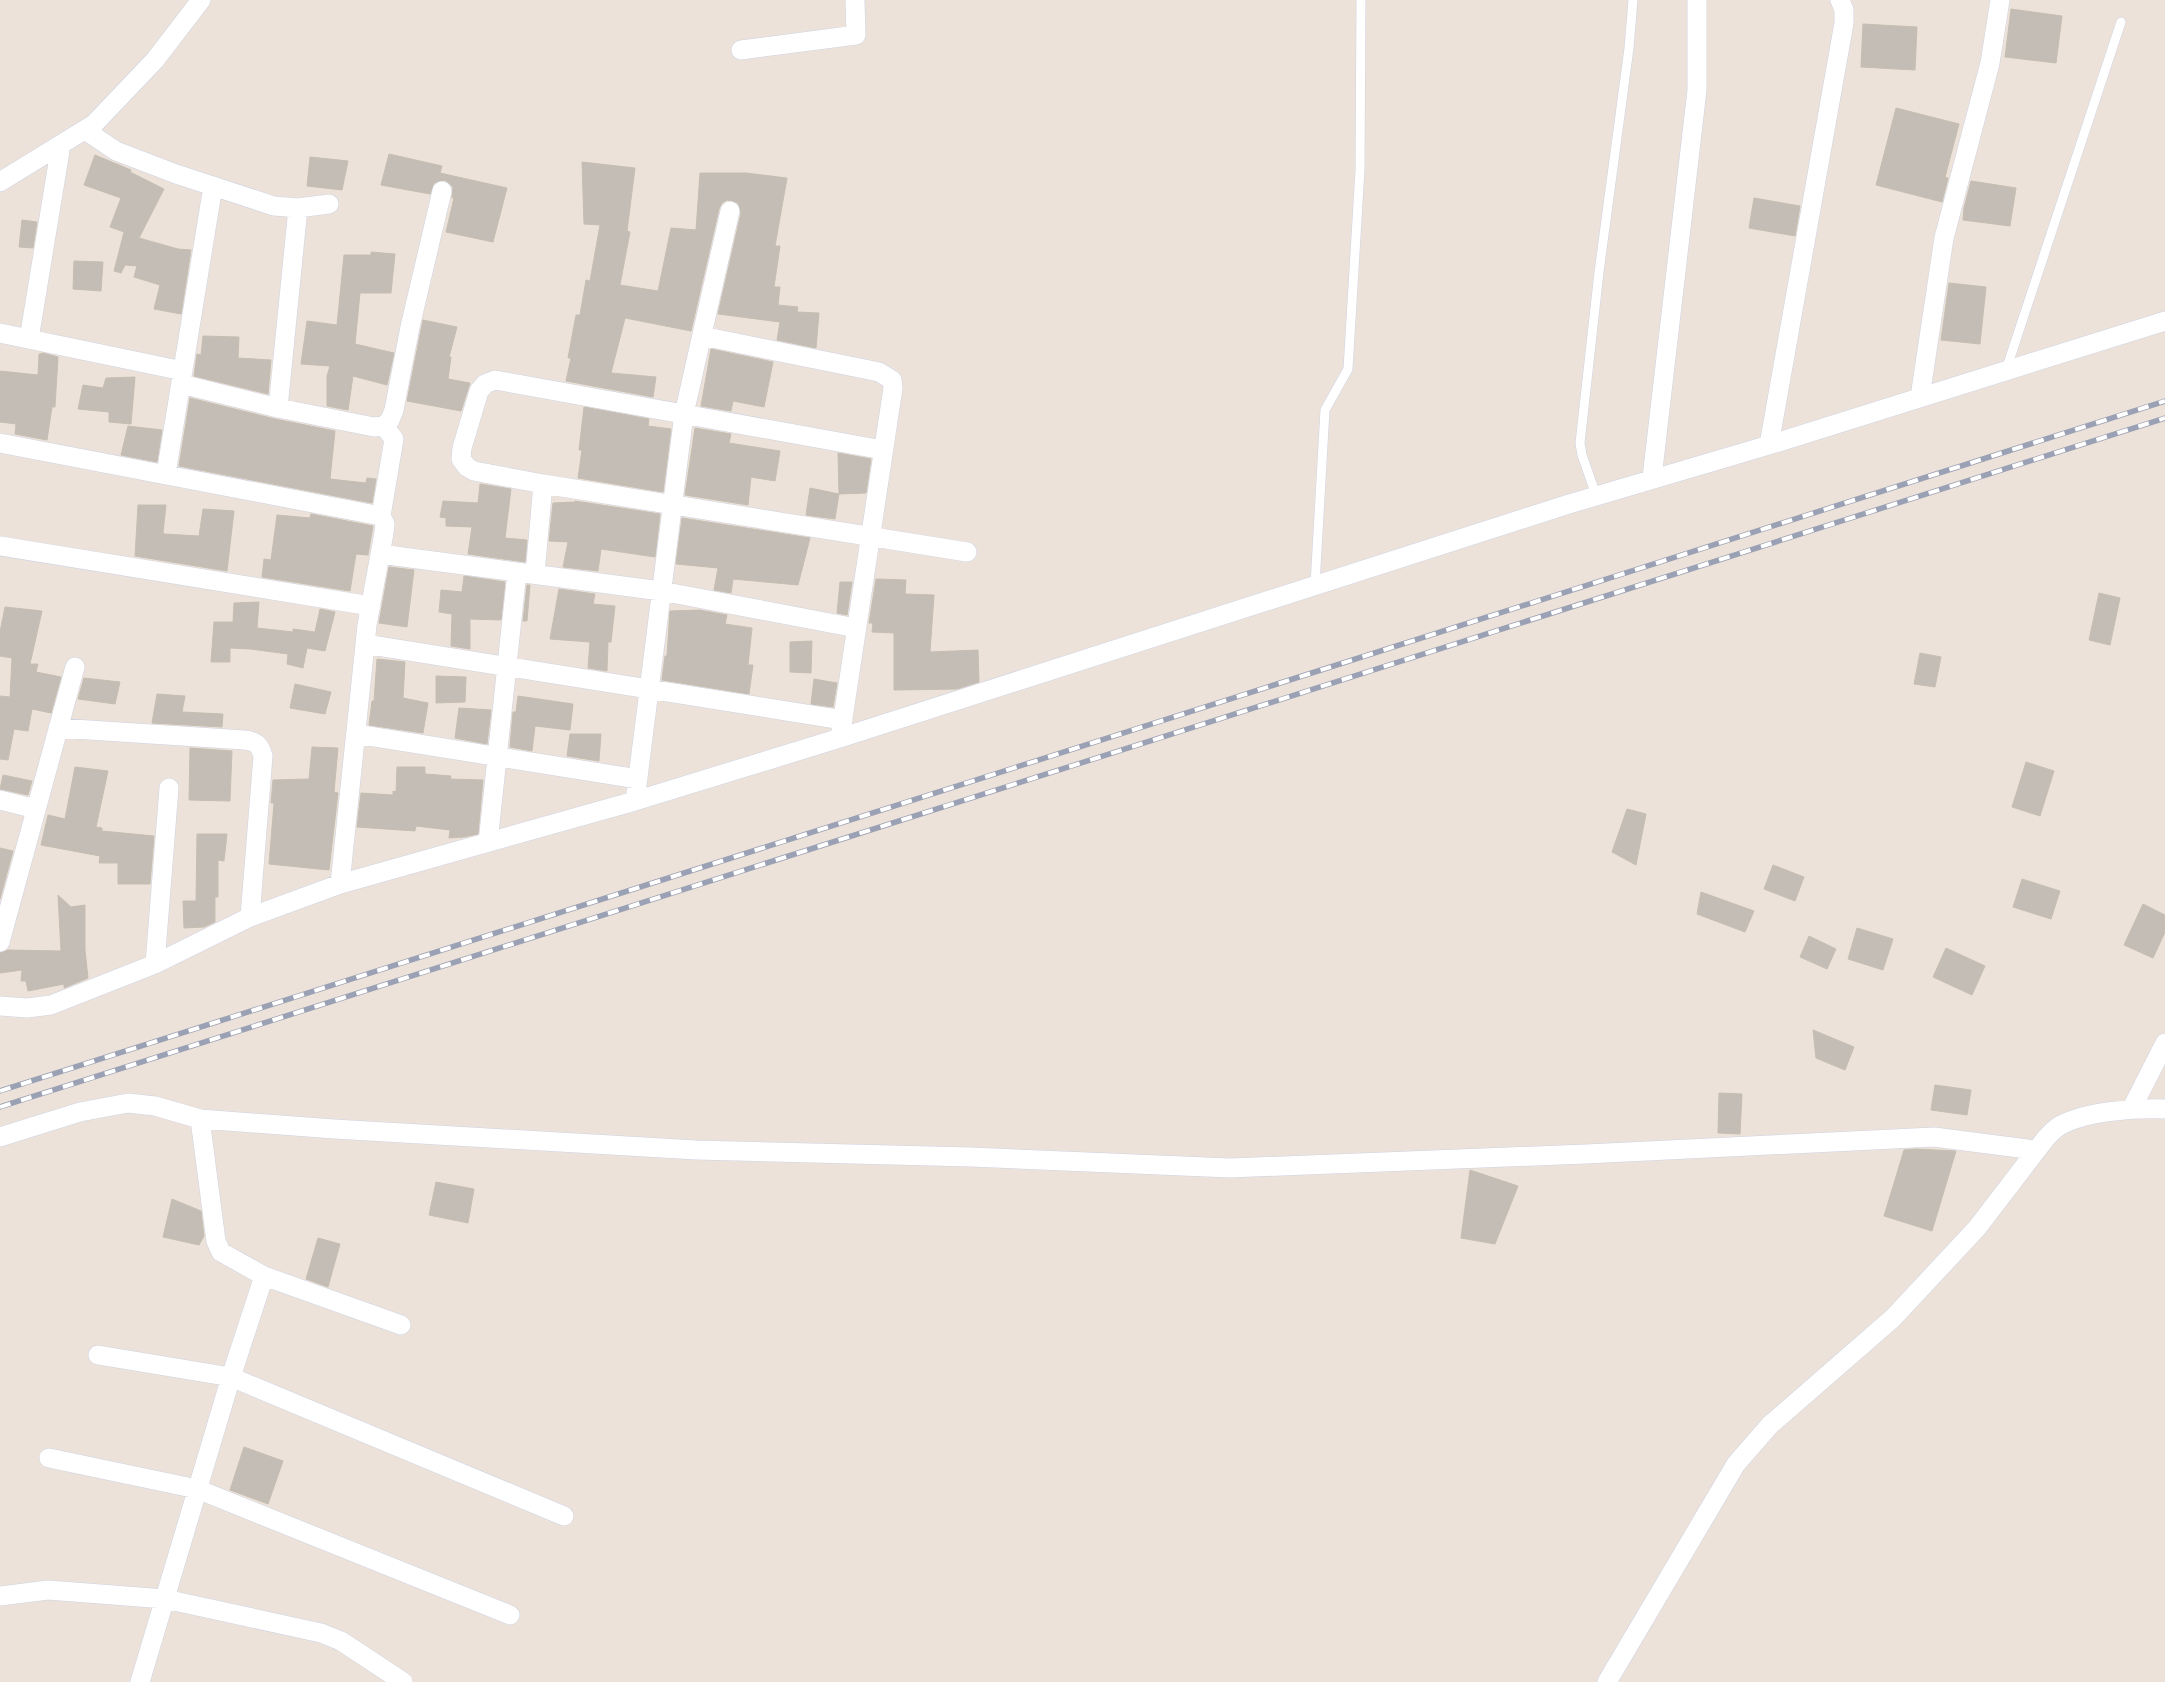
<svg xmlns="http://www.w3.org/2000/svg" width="2165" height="1682" font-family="Poppins,sans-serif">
<rect width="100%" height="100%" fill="#ece2d9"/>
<!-- building -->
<path fill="#c3bdb5" stroke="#c7beb2" d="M 2011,9 L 2062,16 L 2056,63 L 2005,57 Z
M 1863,24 L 1917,27 L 1915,70 L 1861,67 Z
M 1896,108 L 1959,124 L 1945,177 L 1948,178 L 1942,202 L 1876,185 Z
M 389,154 L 442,166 L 440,173 L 507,188 L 493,242 L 446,232 L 454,198 L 452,198 L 453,187 L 445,180 L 434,183 L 430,194 L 381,185 Z
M 95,155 L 131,170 L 130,172 L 164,189 L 139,238 L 178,249 L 191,250 L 181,314 L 154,309 L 160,285 L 134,277 L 137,266 L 125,265 L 121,273 L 114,271 L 124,232 L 110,227 L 121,198 L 84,185 Z
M 310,157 L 348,161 L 342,190 L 307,186 Z
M 582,162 L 635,168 L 627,231 L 630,232 L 620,285 L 658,291 L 671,228 L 696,230 L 700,173 L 746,173 L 787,178 L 775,246 L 780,246 L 774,287 L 780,287 L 778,305 L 798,307 L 797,312 L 819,313 L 816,348 L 777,340 L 780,322 L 718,314 L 741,213 L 738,203 L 727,200 L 722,203 L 719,209 L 691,331 L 625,318 L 611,373 L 656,377 L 653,397 L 566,381 L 571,358 L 568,358 L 576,315 L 580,315 L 586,280 L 590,281 L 600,225 L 584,224 Z
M 1971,181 L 2016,188 L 2010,226 L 1963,220 L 1964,208 Z
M 1754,198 L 1800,206 L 1795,236 L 1749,228 Z
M 22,220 L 37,222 L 33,248 L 19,247 Z
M 371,252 L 395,254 L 391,293 L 360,293 L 355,344 L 394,353 L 387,385 L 353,376 L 348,410 L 327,406 L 327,376 L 330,366 L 301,364 L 307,321 L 337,325 L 344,255 L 371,255 Z
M 74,261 L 103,262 L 101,291 L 73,289 Z
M 1949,283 L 1986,287 L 1980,344 L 1941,340 Z
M 423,320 L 457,327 L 449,357 L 451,357 L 448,379 L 470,383 L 461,411 L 407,401 Z
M 203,336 L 239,337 L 238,358 L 271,360 L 268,394 L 194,376 L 197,354 L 201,355 Z
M 711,349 L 773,362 L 764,407 L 733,401 L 731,411 L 701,406 Z
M 43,353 L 58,357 L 55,407 L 52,407 L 47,440 L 15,434 L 16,424 L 0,422 L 0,371 L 38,375 L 39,354 Z
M 135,377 L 131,424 L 109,422 L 109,412 L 78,409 L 83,385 L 103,388 L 106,378 Z
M 190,398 L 275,419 L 335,431 L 330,479 L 366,483 L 367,478 L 376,479 L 372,503 L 179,466 Z
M 584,407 L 649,419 L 648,426 L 671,429 L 663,492 L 578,478 L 582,450 L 579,450 Z
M 128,426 L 162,430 L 157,462 L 121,455 Z
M 695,428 L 731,434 L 729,443 L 780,451 L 775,481 L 751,477 L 748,505 L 685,495 Z
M 838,453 L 871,459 L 866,493 L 839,494 Z
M 480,484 L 511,489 L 505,538 L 527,540 L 525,562 L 468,554 L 472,527 L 446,526 L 446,518 L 440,517 L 443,501 L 478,503 Z
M 810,488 L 839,494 L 835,519 L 806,515 Z
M 575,501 L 660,514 L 655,557 L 601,549 L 598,571 L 563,567 L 568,542 L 549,541 L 553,503 L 575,502 Z
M 138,505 L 166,505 L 163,533 L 165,534 L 199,536 L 203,509 L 234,511 L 227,571 L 135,556 Z
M 311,514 L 373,526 L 368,555 L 356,554 L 350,591 L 262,577 L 264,559 L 271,560 L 277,515 L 310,518 Z
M 682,518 L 810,538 L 798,585 L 733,579 L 731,593 L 714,590 L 718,568 L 676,564 Z
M 389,567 L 414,570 L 407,627 L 379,623 Z
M 464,576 L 505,582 L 501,620 L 470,619 L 470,649 L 451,646 L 452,614 L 439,612 L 441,590 L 462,592 Z
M 876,579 L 906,580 L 905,594 L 934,595 L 930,652 L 978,650 L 979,682 L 957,689 L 894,690 L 894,633 L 872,632 L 873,623 L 869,623 Z
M 840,582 L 852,582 L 847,615 L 837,613 Z
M 527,585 L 530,585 L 527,621 L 523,621 Z
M 559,589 L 595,594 L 593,604 L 615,606 L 611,642 L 608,642 L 607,671 L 588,668 L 590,642 L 550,639 Z
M 2099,593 L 2120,598 L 2110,645 L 2089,640 Z
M 259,602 L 257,628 L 293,632 L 293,629 L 315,632 L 320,609 L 335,612 L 325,651 L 307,648 L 303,668 L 287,664 L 288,654 L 250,649 L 230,648 L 230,662 L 211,662 L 214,622 L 233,622 L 234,603 Z
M 5,607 L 42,611 L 30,664 L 38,664 L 36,672 L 61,677 L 51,713 L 32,709 L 28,731 L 14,729 L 8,760 L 0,759 L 0,696 L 10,697 L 12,658 L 0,656 L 0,632 Z
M 699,610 L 727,615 L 725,624 L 752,628 L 748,665 L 753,665 L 749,694 L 662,680 L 665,656 L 667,656 L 670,611 Z
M 812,641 L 811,673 L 790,672 L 790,642 Z
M 1920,653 L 1941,657 L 1935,687 L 1914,684 Z
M 377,659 L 405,662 L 403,698 L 428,703 L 423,733 L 369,725 L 372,701 L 374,701 Z
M 436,676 L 466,677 L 465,702 L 436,703 Z
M 84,678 L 120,682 L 115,704 L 78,699 Z
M 814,679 L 837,683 L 833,707 L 811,704 Z
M 295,684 L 331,692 L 325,714 L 290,708 Z
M 157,694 L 185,696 L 182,712 L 223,714 L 222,727 L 152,723 Z
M 518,696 L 573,704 L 570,730 L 535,726 L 532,751 L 510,747 L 513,712 L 516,712 Z
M 459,708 L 491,710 L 487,744 L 455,738 Z
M 570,734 L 601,734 L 599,761 L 567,756 Z
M 312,747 L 338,748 L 334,792 L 338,793 L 329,870 L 269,864 L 274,803 L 271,803 L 273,780 L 309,779 Z
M 190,748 L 232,751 L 230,801 L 189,800 Z
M 2026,762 L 2054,771 L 2040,816 L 2012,807 Z
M 75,767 L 108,771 L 96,827 L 102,828 L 102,831 L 154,836 L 150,884 L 118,884 L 118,863 L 99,863 L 100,856 L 41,845 L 48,815 L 65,819 Z
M 397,767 L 425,767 L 425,774 L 451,776 L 450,779 L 483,780 L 478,834 L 464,837 L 449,838 L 450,830 L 416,826 L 415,831 L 357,827 L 361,793 L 393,795 L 393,791 L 396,792 Z
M 3,775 L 32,781 L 28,795 L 0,789 Z
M 1627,809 L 1646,814 L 1636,865 L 1612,852 Z
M 197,834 L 227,834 L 224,861 L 218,860 L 218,897 L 215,897 L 215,922 L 204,927 L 184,928 L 183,901 L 196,901 Z
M 0,848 L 13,851 L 0,899 Z
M 1773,865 L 1804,877 L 1795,901 L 1764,889 Z
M 2022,879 L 2060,891 L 2051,919 L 2013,907 Z
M 1701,892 L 1754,911 L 1745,932 L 1697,914 Z
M 58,895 L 71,907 L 85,905 L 85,950 L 88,978 L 64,988 L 64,984 L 28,991 L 26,981 L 21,981 L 22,970 L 0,973 L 0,953 L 8,950 L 61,951 Z
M 2143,904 L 2165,915 L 2165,932 L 2153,958 L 2124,945 Z
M 1857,928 L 1893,939 L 1883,970 L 1848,959 Z
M 1809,936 L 1836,949 L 1827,969 L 1800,957 Z
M 1946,948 L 1985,966 L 1972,995 L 1933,977 Z
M 1813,1030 L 1854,1047 L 1845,1070 L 1816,1058 Z
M 1935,1085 L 1971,1090 L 1967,1115 L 1931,1110 Z
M 1719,1093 L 1742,1094 L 1740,1134 L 1718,1133 Z
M 1915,1149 L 1956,1151 L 1932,1231 L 1884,1216 L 1904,1150 Z
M 1470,1170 L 1518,1186 L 1495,1244 L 1461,1238 Z
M 436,1182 L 474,1189 L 468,1223 L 429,1215 Z
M 172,1199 L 201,1211 L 204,1236 L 199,1245 L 163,1237 Z
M 318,1238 L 340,1244 L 328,1287 L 306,1279 Z
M 244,1447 L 283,1461 L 268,1504 L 230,1490 Z"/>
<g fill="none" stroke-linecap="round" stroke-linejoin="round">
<defs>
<path id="service" d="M 2006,370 L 2121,22
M 1596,495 L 1582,455 L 1580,443 L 1599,272 L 1629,48 L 1633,0
M 1315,585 L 1325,410 L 1348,369 L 1360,170 L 1361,0"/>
<path id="minor" d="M 741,50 L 856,35 L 855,0
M 85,130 L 116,151 L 176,174 L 274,206 L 298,208 L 329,204
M 0,182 L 94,124 L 155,60 L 201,0
M 0,333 L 183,371
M 702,336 L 879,372 L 892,380 L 893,388 L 840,738
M 29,339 L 61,145
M 181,384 L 278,408 L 374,427 L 384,426 L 390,420 L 394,410 L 410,327 L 442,191
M 1920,397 L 1944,238 L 1990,63 L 2000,0
M 278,408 L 298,208
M 0,443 L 381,516 L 385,524 L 384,533 L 367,625 L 340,884
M 1769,445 L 1844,23 L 1844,10 L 1840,0
M 883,450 L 495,380 L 485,384 L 479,391 L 462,448 L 461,459 L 467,467 L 474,471 L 543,484 L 967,552
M 166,474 L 213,186
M 1652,478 L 1697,90 L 1697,0
M 381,516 L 394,439 L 384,426
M 0,546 L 371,606
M 380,554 L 661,591 L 856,628
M 535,574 L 543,484
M 365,644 L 843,720
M 58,728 L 244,740 C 256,741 260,745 263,756 L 250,917
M 356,734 L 638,779
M 0,800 L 36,809
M 635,801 L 684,414 L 730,211
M 488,842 L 517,572
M 0,942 L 75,667
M 155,964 L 169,788
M 0,1006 L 27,1008 L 51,1005 L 155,964 L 250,917 L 340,884 L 635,801 L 840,738 L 1569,504 L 1769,445 L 2165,321
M 2132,1108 L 2165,1043
M 200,1119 L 216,1241 L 221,1252 L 264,1276 L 401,1325
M 0,1137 L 80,1112 L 128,1103 L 155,1106 L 200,1119 L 334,1129 L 696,1150 L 971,1157 L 1230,1168 L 1586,1154 L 1934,1137 L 2035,1150
M 98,1355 L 231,1377 L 564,1516
M 49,1458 L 197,1489 L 510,1615
M 0,1596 L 48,1590 L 165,1599 L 321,1633 L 341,1641 L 403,1682
M 140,1682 L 231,1377 L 264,1276
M 1607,1682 L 1736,1464 L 1770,1425 L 1893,1318 L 1977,1228 L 2046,1138 C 2050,1134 2055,1128 2061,1125 C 2088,1111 2134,1108 2165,1109"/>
</defs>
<!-- service casing -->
<use href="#service" stroke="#ced3e3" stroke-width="10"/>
<!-- minor casing -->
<use href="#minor" stroke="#ced3e3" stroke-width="20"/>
<!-- service -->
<use href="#service" stroke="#fff" stroke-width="9"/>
<!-- minor -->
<use href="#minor" stroke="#fff" stroke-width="19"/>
<defs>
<path id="rail" d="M 0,1091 L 2165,401
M 0,1107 L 2165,418"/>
</defs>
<!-- rail casing -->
<use href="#rail" stroke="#9ba1b4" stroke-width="5.5"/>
<!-- rail -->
<use href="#rail" stroke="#fff" stroke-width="4" stroke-dasharray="11" stroke-linecap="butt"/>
</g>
</svg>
